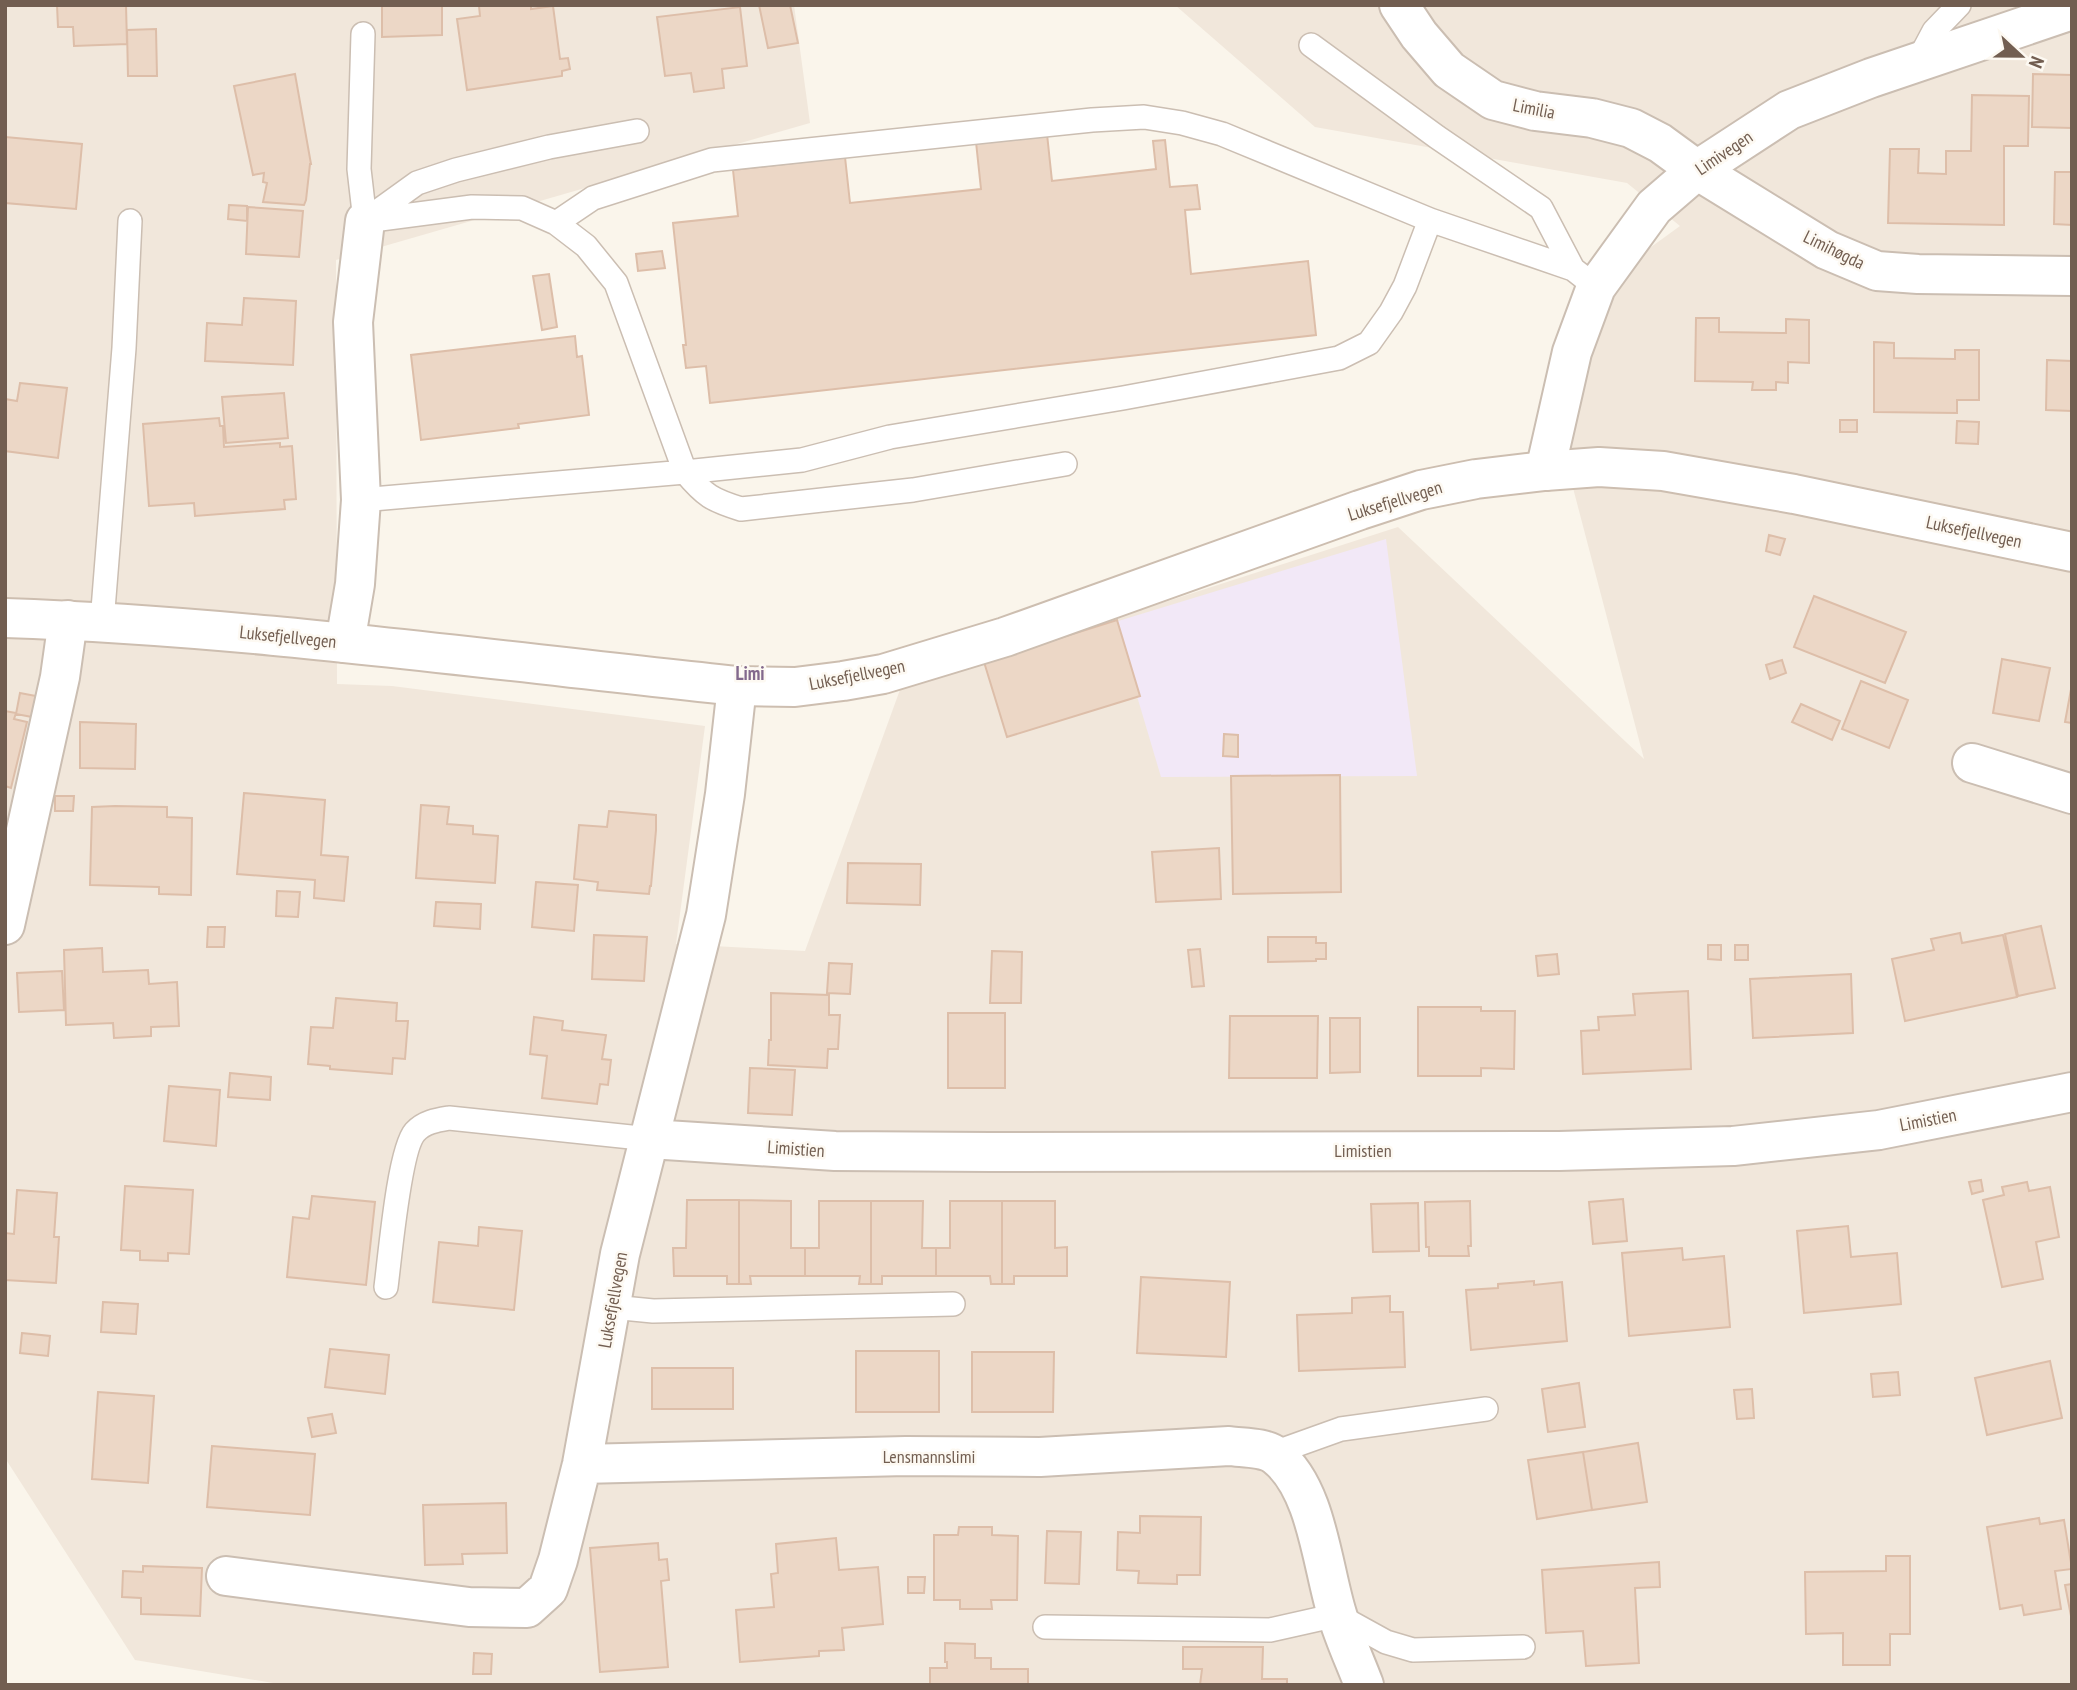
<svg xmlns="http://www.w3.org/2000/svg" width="2077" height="1690" font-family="'PT Sans Narrow',sans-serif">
<rect width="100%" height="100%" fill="#faf5eb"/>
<!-- residential -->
<path fill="#f1e7db" d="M 5,5 L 794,5 L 810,123 L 336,260 L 337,684 L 392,686 L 705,726 L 676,944 L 805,951 L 901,687 L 1398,527 L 1644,759 L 1556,423 L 1596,287 L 1680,226 L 1627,183 L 1315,127 L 1175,5 L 2072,5 L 2072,1685 L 285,1685 L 135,1660 L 5,1458 Z"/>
<!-- education -->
<path fill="#f2e8f7" d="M 1386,539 L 1417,776 L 1161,777 L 1115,622 Z"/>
<!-- building -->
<path fill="#ecd7c6" stroke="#ddbea9" stroke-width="2" d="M 57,5 L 126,5 L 127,44 L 74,46 L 73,27 L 58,27 Z
M 382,5 L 442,5 L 442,35 L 382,37 Z
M 485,5 L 531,5 L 531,9 L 553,6 L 560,59 L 568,58 L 570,69 L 562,71 L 562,76 L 467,90 L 457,19 L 480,16 L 479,6 Z
M 759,5 L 790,5 L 798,43 L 768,48 Z
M 740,7 L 747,66 L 722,69 L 724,88 L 694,92 L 691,73 L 665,76 L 657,17 Z
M 156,29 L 157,76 L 128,76 L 127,30 Z
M 295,74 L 311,164 L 310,164 L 306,200 L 304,205 L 263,202 L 267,183 L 263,182 L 264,173 L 253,175 L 234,86 Z
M 2033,74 L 2072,75 L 2072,128 L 2032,127 Z
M 1972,95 L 2029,96 L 2028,146 L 2004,146 L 2004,225 L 1888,223 L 1890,149 L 1919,149 L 1918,173 L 1946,174 L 1946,151 L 1971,151 Z
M 1047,134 L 1052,181 L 1156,169 L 1153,141 L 1165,140 L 1170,187 L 1197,185 L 1200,209 L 1185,210 L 1191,274 L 1308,261 L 1316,335 L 710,403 L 706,366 L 686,368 L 683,345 L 686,345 L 673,223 L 738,216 L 733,170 L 845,157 L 850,203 L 981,189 L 976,142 Z
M 5,137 L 82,144 L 76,209 L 5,203 Z
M 2072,162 L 2072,225 L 2054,224 L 2055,172 L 2071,172 Z
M 229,205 L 247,206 L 247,221 L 228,219 Z
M 248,207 L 303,211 L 299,257 L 246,254 Z
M 662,251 L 665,268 L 638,271 L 636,254 Z
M 549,274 L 557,327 L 542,330 L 533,276 Z
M 244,298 L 296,301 L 293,365 L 205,361 L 207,323 L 242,325 Z
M 1696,318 L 1719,318 L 1719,332 L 1786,333 L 1786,319 L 1809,320 L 1809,363 L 1788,362 L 1788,383 L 1776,382 L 1776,390 L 1752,390 L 1753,382 L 1695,381 Z
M 575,336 L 577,357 L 582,356 L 589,415 L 518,424 L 519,428 L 421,440 L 411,355 Z
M 1874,342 L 1894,343 L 1894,358 L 1955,359 L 1955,350 L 1979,350 L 1979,400 L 1957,400 L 1957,413 L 1874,412 Z
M 2047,360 L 2072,361 L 2072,411 L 2046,410 Z
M 20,383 L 67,388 L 58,458 L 5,451 L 5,399 L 17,401 Z
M 284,393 L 288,438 L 226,443 L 222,397 Z
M 219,418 L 220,426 L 223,426 L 224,447 L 280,443 L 280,447 L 292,446 L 296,499 L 284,500 L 285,509 L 195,516 L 194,503 L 149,506 L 143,424 Z
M 1840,420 L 1857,420 L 1857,432 L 1840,432 Z
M 1957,421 L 1979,422 L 1978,444 L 1956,443 Z
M 1769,535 L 1785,539 L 1780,555 L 1766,551 Z
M 1814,596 L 1906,632 L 1885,683 L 1794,647 Z
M 1117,620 L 1140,696 L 1007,737 L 984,662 Z
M 2002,659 L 2050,668 L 2039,721 L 1993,713 Z
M 1782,660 L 1786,673 L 1770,679 L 1766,665 Z
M 1861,681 L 1908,700 L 1889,748 L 1842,729 Z
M 2072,684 L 2072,723 L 2065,722 Z
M 20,693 L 36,696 L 32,717 L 16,714 Z
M 1801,704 L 1840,721 L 1832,740 L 1792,722 Z
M 5,711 L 16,713 L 14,719 L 27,722 L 11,788 L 5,786 Z
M 80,722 L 136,724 L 135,769 L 80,768 Z
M 1224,734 L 1238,735 L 1238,757 L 1223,756 Z
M 1340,775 L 1341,892 L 1233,894 L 1231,776 Z
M 244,793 L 325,800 L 321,855 L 348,857 L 344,901 L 314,898 L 315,880 L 237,874 Z
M 55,796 L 74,796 L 73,811 L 55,811 Z
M 421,805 L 449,807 L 447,824 L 473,826 L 473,834 L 498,836 L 495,883 L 416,878 Z
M 115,806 L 167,807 L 167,817 L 192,818 L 191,895 L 159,894 L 159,887 L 90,885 L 92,807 Z
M 609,811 L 656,815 L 656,830 L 651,886 L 650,886 L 649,894 L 597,890 L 598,882 L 574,879 L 579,825 L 607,827 Z
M 1219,848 L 1221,899 L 1156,902 L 1152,852 Z
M 848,863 L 921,864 L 920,905 L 847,903 Z
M 536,882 L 578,885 L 574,931 L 532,927 Z
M 277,891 L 300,892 L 298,917 L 276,916 Z
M 436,902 L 481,904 L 480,929 L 434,926 Z
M 2041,926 L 2055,988 L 2018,996 L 2005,934 Z
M 208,927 L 225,927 L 224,947 L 207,947 Z
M 1960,933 L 1962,943 L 2003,935 L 2017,997 L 1905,1021 L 1892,959 L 1934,950 L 1931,939 Z
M 594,935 L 647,937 L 644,981 L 592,979 Z
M 1268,937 L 1316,937 L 1316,943 L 1326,943 L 1326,959 L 1316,959 L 1316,961 L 1268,962 Z
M 1708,945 L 1721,945 L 1721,960 L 1708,959 Z
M 1735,945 L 1748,945 L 1748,960 L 1735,960 Z
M 102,948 L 103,972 L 148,970 L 149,984 L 177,982 L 179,1026 L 151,1027 L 151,1036 L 114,1038 L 113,1023 L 66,1025 L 64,950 Z
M 1200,949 L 1204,986 L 1192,987 L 1188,950 Z
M 992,951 L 1022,952 L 1021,1003 L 990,1003 Z
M 1557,954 L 1559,974 L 1538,976 L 1536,956 Z
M 829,963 L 852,964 L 850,994 L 827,993 Z
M 62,971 L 64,1010 L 19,1012 L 17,973 Z
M 1851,974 L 1853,1033 L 1753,1038 L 1750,979 Z
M 1688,991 L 1691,1069 L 1583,1074 L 1581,1031 L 1599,1030 L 1598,1017 L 1635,1015 L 1633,994 Z
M 771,993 L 829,995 L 829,1015 L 840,1015 L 838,1049 L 828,1049 L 827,1068 L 768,1065 L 769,1040 L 771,1040 Z
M 336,998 L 397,1003 L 396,1021 L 408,1021 L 405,1059 L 393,1058 L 392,1074 L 330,1069 L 330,1066 L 308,1064 L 311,1027 L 333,1028 Z
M 1418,1007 L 1481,1007 L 1481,1011 L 1515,1011 L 1514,1069 L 1481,1068 L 1481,1076 L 1418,1076 Z
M 948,1013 L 1005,1013 L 1005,1088 L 948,1088 Z
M 1230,1016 L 1318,1016 L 1317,1078 L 1229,1078 Z
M 534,1017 L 563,1021 L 562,1030 L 606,1035 L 602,1059 L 611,1060 L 608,1085 L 600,1084 L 597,1104 L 542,1098 L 547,1056 L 530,1054 Z
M 1330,1018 L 1360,1018 L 1360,1072 L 1330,1073 Z
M 750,1068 L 795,1070 L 792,1115 L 748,1113 Z
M 230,1073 L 271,1077 L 270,1100 L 228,1097 Z
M 169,1086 L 220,1090 L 216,1146 L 164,1141 Z
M 1981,1180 L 1983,1191 L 1972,1194 L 1969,1182 Z
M 2027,1182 L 2029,1191 L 2050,1187 L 2059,1237 L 2036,1242 L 2043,1279 L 2002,1287 L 1983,1200 L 2004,1195 L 2002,1187 Z
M 125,1186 L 193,1190 L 189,1254 L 168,1253 L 168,1261 L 140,1260 L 140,1251 L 121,1250 Z
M 17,1190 L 57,1193 L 54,1237 L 59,1237 L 56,1283 L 5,1280 L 5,1233 L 14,1234 Z
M 312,1196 L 375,1202 L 366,1285 L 287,1277 L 293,1217 L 309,1219 Z
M 1623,1199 L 1627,1241 L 1593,1244 L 1589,1202 Z
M 687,1200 L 739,1200 L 739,1284 L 727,1284 L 727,1276 L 674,1276 L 673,1248 L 686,1248 Z
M 739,1200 L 791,1201 L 791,1248 L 805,1248 L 805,1276 L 750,1276 L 751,1284 L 739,1284 Z
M 819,1201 L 871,1201 L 871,1284 L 859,1284 L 860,1276 L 805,1276 L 805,1248 L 819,1248 Z
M 871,1201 L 923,1201 L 922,1248 L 936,1248 L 936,1276 L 882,1276 L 882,1284 L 871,1284 Z
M 950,1201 L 1002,1201 L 1002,1284 L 991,1284 L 990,1276 L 936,1276 L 936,1248 L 950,1248 Z
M 1002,1201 L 1055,1201 L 1055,1248 L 1067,1247 L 1067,1276 L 1014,1276 L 1014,1284 L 1002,1284 Z
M 1470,1201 L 1471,1246 L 1468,1246 L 1469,1256 L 1429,1256 L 1429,1247 L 1426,1247 L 1425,1202 Z
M 1418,1203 L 1419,1251 L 1373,1252 L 1371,1204 Z
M 1848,1226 L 1851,1257 L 1897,1253 L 1901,1304 L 1804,1313 L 1797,1231 Z
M 479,1227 L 522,1231 L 514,1310 L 433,1302 L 439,1242 L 478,1246 Z
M 1682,1248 L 1683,1260 L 1724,1256 L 1730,1327 L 1629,1336 L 1622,1253 Z
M 1141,1277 L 1230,1282 L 1226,1357 L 1137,1353 Z
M 1534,1281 L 1534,1285 L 1562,1282 L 1567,1341 L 1471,1350 L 1466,1290 L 1498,1288 L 1498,1284 Z
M 1390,1296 L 1390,1312 L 1403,1312 L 1405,1367 L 1299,1371 L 1297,1315 L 1352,1313 L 1352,1298 Z
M 103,1302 L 138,1304 L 136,1334 L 101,1332 Z
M 22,1333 L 50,1336 L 48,1356 L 20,1353 Z
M 330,1349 L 389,1355 L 385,1394 L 325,1387 Z
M 856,1351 L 939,1351 L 939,1412 L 856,1412 Z
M 972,1352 L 1054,1352 L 1053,1412 L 972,1412 Z
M 2050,1361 L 2062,1418 L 1987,1435 L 1975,1378 Z
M 652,1368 L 733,1368 L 733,1409 L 652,1409 Z
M 1898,1372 L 1900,1395 L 1873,1397 L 1871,1374 Z
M 1579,1383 L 1585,1427 L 1548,1432 L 1542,1389 Z
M 1752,1389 L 1754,1418 L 1737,1419 L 1734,1390 Z
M 98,1392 L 154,1396 L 148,1483 L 92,1479 Z
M 332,1414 L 336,1433 L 312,1437 L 308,1418 Z
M 1638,1443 L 1647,1502 L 1592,1510 L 1583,1452 Z
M 212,1446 L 315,1454 L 310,1515 L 207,1507 Z
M 1583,1452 L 1592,1510 L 1537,1519 L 1528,1460 Z
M 506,1503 L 507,1553 L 462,1554 L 463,1564 L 425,1565 L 423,1505 Z
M 1140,1516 L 1201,1517 L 1200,1575 L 1177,1575 L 1177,1584 L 1138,1583 L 1139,1571 L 1117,1570 L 1118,1532 L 1140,1533 Z
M 2039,1518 L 2040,1524 L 2064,1520 L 2072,1569 L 2055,1571 L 2061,1609 L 2024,1615 L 2022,1605 L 2000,1609 L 1987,1527 Z
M 959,1527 L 992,1527 L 992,1535 L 1018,1536 L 1017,1600 L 991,1600 L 992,1609 L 960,1609 L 960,1600 L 934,1600 L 934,1535 L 958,1535 Z
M 1047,1531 L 1081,1532 L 1079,1584 L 1045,1583 Z
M 836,1538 L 839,1570 L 878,1567 L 883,1624 L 842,1628 L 844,1650 L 819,1651 L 819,1656 L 740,1662 L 736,1610 L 774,1607 L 771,1574 L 778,1573 L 776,1544 Z
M 658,1543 L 659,1560 L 667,1559 L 669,1580 L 661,1581 L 668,1667 L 600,1672 L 590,1548 Z
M 1886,1556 L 1910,1556 L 1910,1634 L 1890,1634 L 1890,1665 L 1843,1665 L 1843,1633 L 1806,1634 L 1805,1572 L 1886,1571 Z
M 1659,1562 L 1660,1587 L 1635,1588 L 1639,1663 L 1586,1666 L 1583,1631 L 1546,1633 L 1542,1570 Z
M 143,1566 L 202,1568 L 200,1616 L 141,1614 L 141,1598 L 122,1597 L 123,1571 L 143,1572 Z
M 908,1577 L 925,1577 L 924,1593 L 908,1593 Z
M 2072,1584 L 2072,1621 L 2065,1585 Z
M 945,1643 L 975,1644 L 975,1658 L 991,1658 L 991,1669 L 1028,1669 L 1028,1685 L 930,1685 L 930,1668 L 947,1668 L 947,1662 L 945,1662 Z
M 1183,1647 L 1263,1647 L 1262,1679 L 1287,1679 L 1287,1685 L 1200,1685 L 1202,1669 L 1183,1669 Z
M 474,1653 L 492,1654 L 491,1674 L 473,1674 Z"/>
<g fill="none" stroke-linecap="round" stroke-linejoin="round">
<defs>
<path id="service" d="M 363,34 L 359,169 L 365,221
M 1311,45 L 1437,137 L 1541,208 L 1573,269
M 1917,63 L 1934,31 L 1959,5
M 367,219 L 417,183 L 456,170 L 549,147 L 637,131
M 365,221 L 472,207 L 522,208 L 556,223 L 586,246 L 616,283 L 685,472 C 705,496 712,500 741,509 L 913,490 L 1065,464
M 556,223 L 593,198 L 712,160 L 1092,120 L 1144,117 L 1182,123 L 1222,134 L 1430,220 L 1573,269 L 1596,287
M 361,500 L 685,472 L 802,460 L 890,437 L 1123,398 L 1339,358 L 1369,343 L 1391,312 L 1405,286 L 1430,220
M 102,622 L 124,348 L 130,221
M 386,1287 C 390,1257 399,1150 415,1132 C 424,1122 437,1120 449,1118 L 650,1139
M 612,1307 L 653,1311 L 953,1304
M 1274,1453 L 1341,1429 L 1486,1409
M 1045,1627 L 1270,1630 L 1337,1615 L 1386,1642 L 1413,1650 L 1523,1647"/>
<path id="minor" d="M 1399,5 L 1419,35 L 1449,70 L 1493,100 L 1535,111 L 1592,118 L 1631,128 L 1660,143 L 1697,170 L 1827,250 L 1877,271 L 1918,274 L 2072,276
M 1545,471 L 1572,352 L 1596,287 L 1654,207 L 1697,170 L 1789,110 L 1871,78 L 2072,10
M 345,643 L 355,584 L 361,500 L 353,322 L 365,221
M 1972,763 L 2072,794
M 5,925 L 60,677 L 68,620
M 650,1139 L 835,1151 L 990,1152 L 1559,1151 L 1733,1146 L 1879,1130 L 2072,1092
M 582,1464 L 906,1456 L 1040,1457 L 1229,1446 C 1243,1448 1265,1447 1276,1456 C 1317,1488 1322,1566 1337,1614 C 1344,1638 1355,1661 1364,1685
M 226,1576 L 469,1607 L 527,1608 L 548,1589 L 558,1560 L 582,1464 L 620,1254 L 706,915 L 725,794 L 737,686"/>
<path id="secondary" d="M 5,618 C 250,626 493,661 737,686 L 795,687 L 843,681 L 883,674 L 1005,637 L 1360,510 L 1421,490 L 1476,479 L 1545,471 L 1599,467 L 1663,471 L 1794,494 L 2072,552"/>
</defs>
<!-- service casing -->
<use href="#service" stroke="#cbbeb2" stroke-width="26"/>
<!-- minor casing -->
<use href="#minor" stroke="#cbbeb2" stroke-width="42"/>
<!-- secondary casing -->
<use href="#secondary" stroke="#cdbeb0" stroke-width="42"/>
<!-- service -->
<use href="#service" stroke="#fff" stroke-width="23"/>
<!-- minor -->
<use href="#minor" stroke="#fff" stroke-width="38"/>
<!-- secondary -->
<use href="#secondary" stroke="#fff" stroke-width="38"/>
</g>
<g text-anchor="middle" stroke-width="5" stroke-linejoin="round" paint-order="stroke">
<!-- street labels -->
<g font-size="18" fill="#725e51" stroke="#fdf9f2">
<text transform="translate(1534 109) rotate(11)" y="6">Limilia</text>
<text transform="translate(1724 153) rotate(-34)" y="6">Limivegen</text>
<text transform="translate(1834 250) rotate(26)" y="6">Limihøgda</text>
<text transform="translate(1395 501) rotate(-17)" y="6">Luksefjellvegen</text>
<text transform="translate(1974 532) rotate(12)" y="6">Luksefjellvegen</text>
<text transform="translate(288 637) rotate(6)" y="6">Luksefjellvegen</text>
<text transform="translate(857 675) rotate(-11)" y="6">Luksefjellvegen</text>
<text transform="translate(1928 1120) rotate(-11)" y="6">Limistien</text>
<text transform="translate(796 1149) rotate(4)" y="6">Limistien</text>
<text x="1363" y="1157">Limistien</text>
<text transform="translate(613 1300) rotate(-80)" y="6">Luksefjellvegen</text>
<text x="929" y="1463">Lensmannslimi</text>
</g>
<!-- neighbourhood labels -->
<g font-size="19" font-weight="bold" fill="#83698d" stroke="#fdf9f2">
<text x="750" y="680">Limi</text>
</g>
</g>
<!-- border -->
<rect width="2077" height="1690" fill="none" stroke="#725e51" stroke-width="14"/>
<!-- north arrow -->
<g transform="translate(2021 56) rotate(112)" stroke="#fdf9f2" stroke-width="5" paint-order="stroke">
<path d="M0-5L12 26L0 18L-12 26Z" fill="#725e51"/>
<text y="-10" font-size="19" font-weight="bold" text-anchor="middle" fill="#725e51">N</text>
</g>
</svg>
